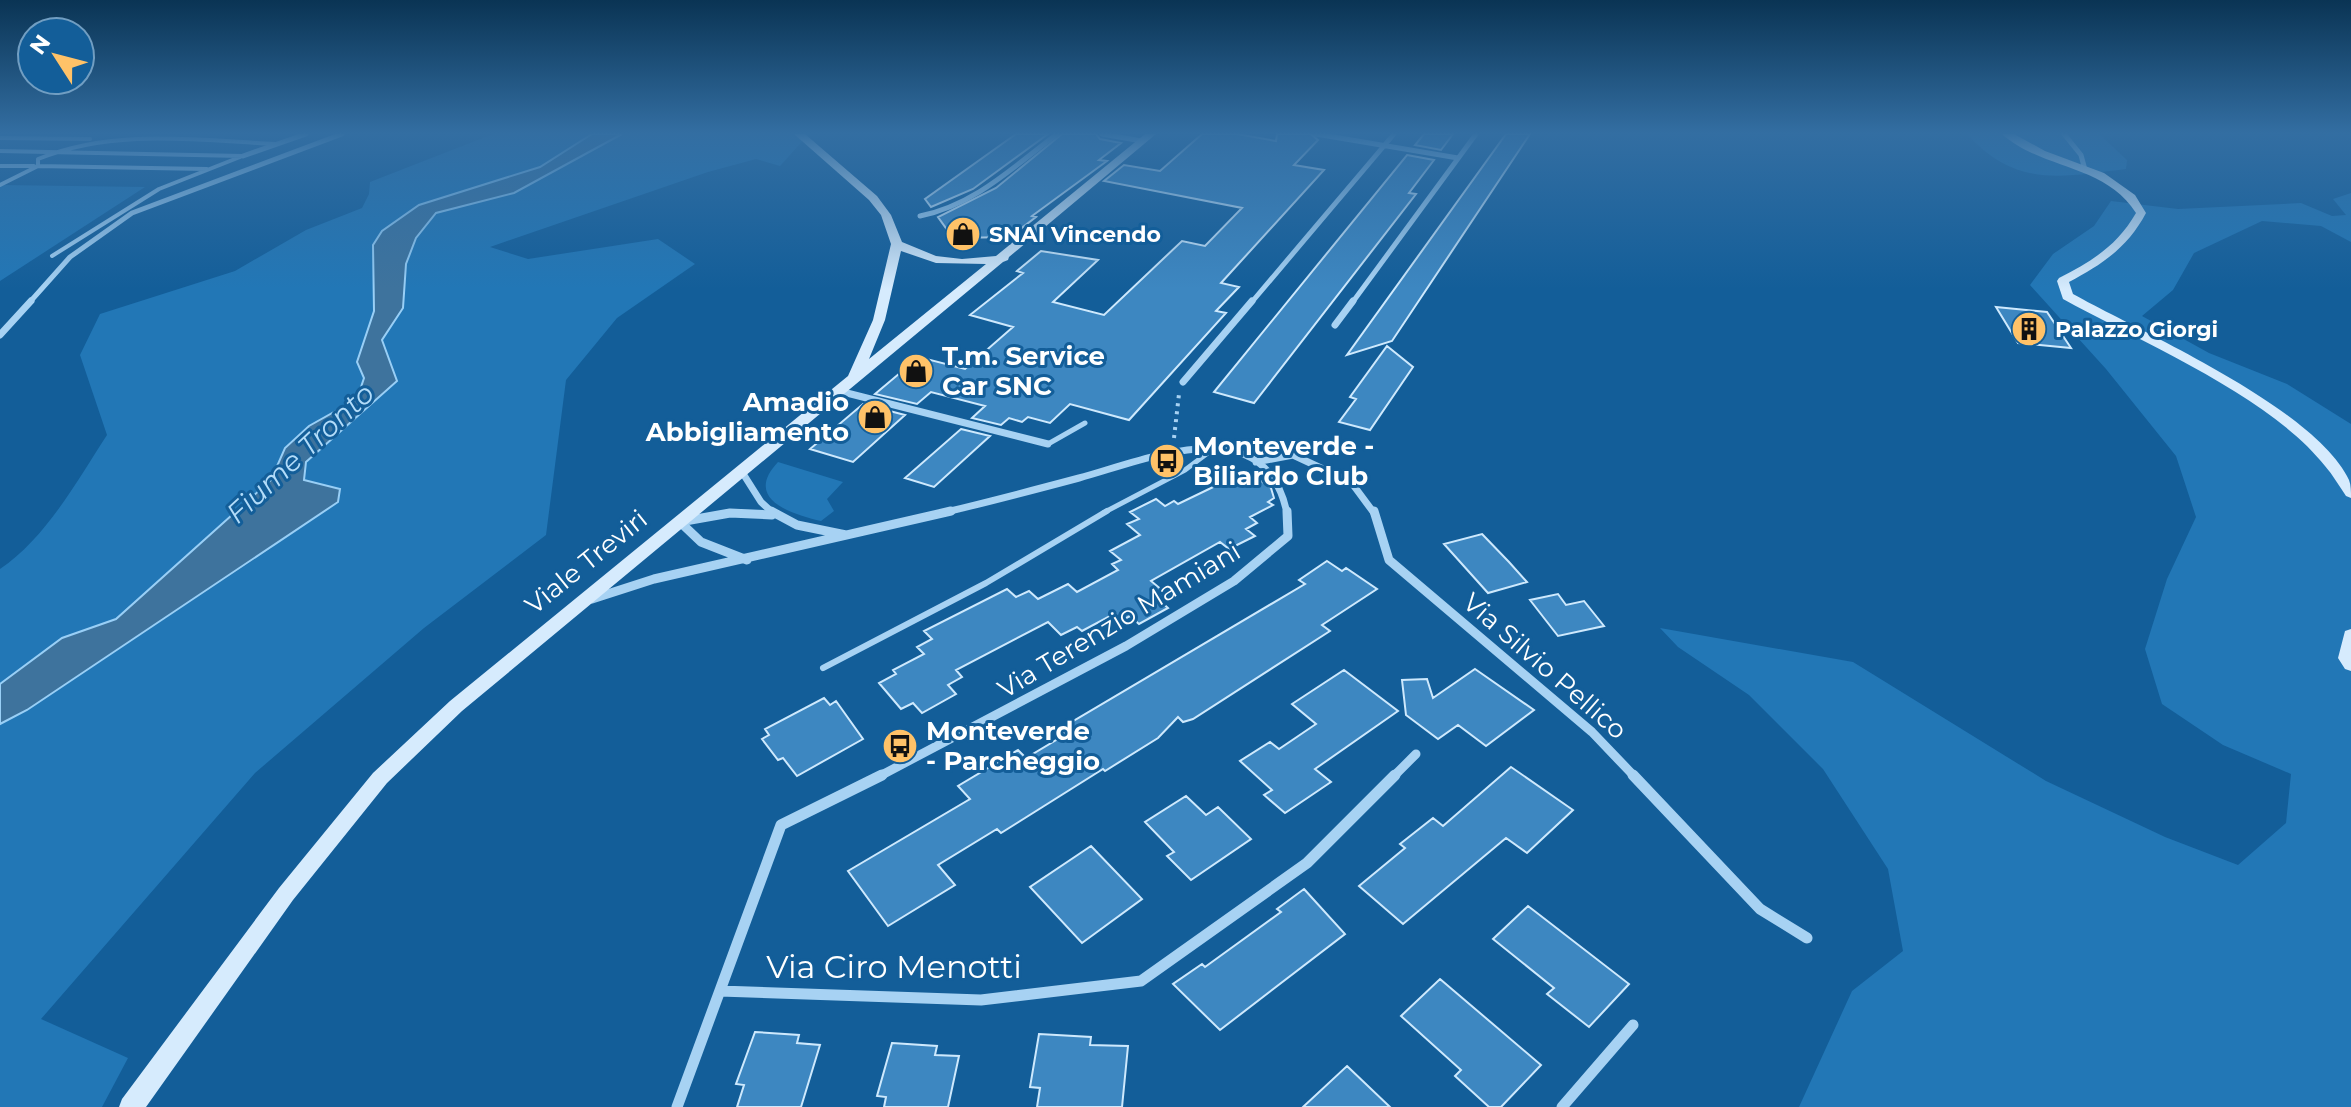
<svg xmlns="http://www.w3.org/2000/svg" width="2351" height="1107" font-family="Montserrat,sans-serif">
<rect width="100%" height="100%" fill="#135e99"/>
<!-- green -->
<path fill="#2277b6" d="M 493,134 L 592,134 L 540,167 L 419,205 L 373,293 L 374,311 L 357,362 L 364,378 L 357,400 L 309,426 L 285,448 L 271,480 L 116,619 L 62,638 L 0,684 L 0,569 C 46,538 77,481 107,435 L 80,355 L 100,314 L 235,271 L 306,230 L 362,208 L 369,194 L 370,182 Z
M 622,134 L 809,134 L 780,166 L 756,159 L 708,172 L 490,247 L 528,259 L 658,239 L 695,264 L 617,318 L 566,380 L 546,535 L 424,628 L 255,773 L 41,1019 L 128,1058 L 102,1107 L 0,1107 L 0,724 L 27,710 L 270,549 L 340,489 L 304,480 L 306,461 L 397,381 L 382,340 L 403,308 L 406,264 L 416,238 L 436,213 L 514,193 Z
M 1967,134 L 2099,134 L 2127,160 L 2126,169 C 2060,177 2016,188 1967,134 Z
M 0,185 L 145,187 L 0,281 Z
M 2351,193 L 2351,242 L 2321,226 L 2262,221 L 2194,253 L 2173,290 L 2142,316 L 2209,353 L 2287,384 L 2351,424 L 2351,1107 L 1799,1107 L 1852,991 L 1903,951 L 1888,869 L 1823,769 L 1749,695 L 1678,647 L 1660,628 L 1853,662 L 2046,781 L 2165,837 L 2238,865 L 2286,823 L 2291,774 L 2223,745 L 2162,704 L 2145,649 L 2167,579 L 2196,517 L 2176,456 L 2106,369 L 2030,285 L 2053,254 L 2094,226 L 2111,201 L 2178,209 L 2301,203 L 2332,216 L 2346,215 L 2333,199 Z
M 778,462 L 843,482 L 827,499 L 834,511 L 821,521 C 791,514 743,499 778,462 Z"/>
<!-- water -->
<path fill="#3e739d" stroke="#99cff6" stroke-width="2" d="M 592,134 L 622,134 L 514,193 L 436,213 L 416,238 L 406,264 L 403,308 L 382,340 L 397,381 L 306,462 L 304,480 L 340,489 L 338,502 L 27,710 L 0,724 L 0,684 L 62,638 L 116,619 L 271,480 L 285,448 L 309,426 L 357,399 L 364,378 L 357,362 L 374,311 L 373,245 L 382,231 L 419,205 L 540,167 Z"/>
<!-- building -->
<path fill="#3d87c1" stroke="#cee9fd" stroke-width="2" d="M 1016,134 L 1048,134 L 973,189 L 931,207 L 925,199 Z
M 1062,134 L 1096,134 L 1100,139 L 1121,143 L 1099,160 L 1107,161 L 1032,216 L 1036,217 L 1010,237 L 953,238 L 938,217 L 996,188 Z
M 1202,134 L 1237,134 L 1276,141 L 1277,134 L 1311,134 L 1318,140 L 1294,165 L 1324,170 L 1221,283 L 1239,287 L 1216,311 L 1226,313 L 1129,420 L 1070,404 L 1050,423 L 1028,417 L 1022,422 L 1009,418 L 1001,425 L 972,418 L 985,406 L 931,392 L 917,404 L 875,394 L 919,357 L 965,369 L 1013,327 L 970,315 L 1023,273 L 1017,271 L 1041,251 L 1098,260 L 1053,302 L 1104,315 L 1182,241 L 1205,246 L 1242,208 L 1104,181 L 1124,165 L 1160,171 Z
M 1424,134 L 1453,134 L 1441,150 L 1415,145 Z
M 1506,134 L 1530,134 L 1392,341 L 1347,355 Z
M 1407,155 L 1434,160 L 1409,193 L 1416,194 L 1254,403 L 1214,392 Z
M 1996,307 L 2047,312 L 2071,348 L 2018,343 Z
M 1387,346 L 1413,367 L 1370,430 L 1339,422 L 1356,399 L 1350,397 Z
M 863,404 L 905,415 L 853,462 L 810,449 Z
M 961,429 L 990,436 L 934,487 L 905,478 Z
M 1238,475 L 1247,481 L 1255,477 L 1271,488 L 1274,498 L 1268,502 L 1273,505 L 1250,517 L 1257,523 L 1246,529 L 1255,536 L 1229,549 L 1220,542 L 1151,581 L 1168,595 L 1159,600 L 1168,608 L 1139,624 L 1130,616 L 1117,623 L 1110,616 L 1082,631 L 1077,627 L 1061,635 L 1048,622 L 956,670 L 962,677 L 948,685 L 956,694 L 922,713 L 913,703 L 901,709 L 879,683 L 896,674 L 893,670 L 924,654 L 917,647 L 932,639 L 924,631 L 1007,589 L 1016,597 L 1029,591 L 1038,599 L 1068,584 L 1077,592 L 1118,570 L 1112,564 L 1121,560 L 1110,551 L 1140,535 L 1127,524 L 1139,519 L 1130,512 L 1156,499 L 1165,506 L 1174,501 L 1178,504 Z
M 1482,534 L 1509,562 L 1527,582 L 1488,593 L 1444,544 Z
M 1327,561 L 1342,571 L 1346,568 L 1377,589 L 1322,625 L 1330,631 L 1193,719 L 1183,722 L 1178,717 L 1158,738 L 1105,771 L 1103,769 L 1001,833 L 997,829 L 938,865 L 955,885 L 888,926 L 848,871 L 970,799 L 958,786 L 1018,750 L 1026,758 L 1066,734 L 1060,729 L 1305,584 L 1299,580 Z
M 1558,594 L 1566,605 L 1584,601 L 1604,626 L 1558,636 L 1530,600 Z
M 1475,669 L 1534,710 L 1486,746 L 1458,725 L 1438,739 L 1406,715 L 1402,680 L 1427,679 L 1433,698 Z
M 1344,670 L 1398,711 L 1315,769 L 1331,782 L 1285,813 L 1264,795 L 1272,790 L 1240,761 L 1270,742 L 1279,749 L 1316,724 L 1292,704 Z
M 824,698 L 830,705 L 836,701 L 863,739 L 797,776 L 783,758 L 778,760 L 762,739 L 769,735 L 765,729 Z
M 1511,767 L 1573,810 L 1527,853 L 1506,838 L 1403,924 L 1359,886 L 1405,848 L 1400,844 L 1433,818 L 1443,826 Z
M 1186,796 L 1206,815 L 1218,807 L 1251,839 L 1191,880 L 1167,856 L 1174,852 L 1145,822 Z
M 1091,846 L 1142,899 L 1082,943 L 1030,887 Z
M 1304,889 L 1345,934 L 1220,1030 L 1173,984 L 1202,964 L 1205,967 L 1281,912 L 1277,909 Z
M 1528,906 L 1629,984 L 1589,1027 L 1547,994 L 1554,988 L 1493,939 Z
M 1440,979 L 1541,1065 L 1501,1107 L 1489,1107 L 1455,1076 L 1461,1070 L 1401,1016 Z
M 755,1032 L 799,1035 L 797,1043 L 820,1045 L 801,1107 L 737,1107 L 744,1085 L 736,1084 Z
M 1039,1034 L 1091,1037 L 1090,1045 L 1128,1046 L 1122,1107 L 1037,1107 L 1040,1088 L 1030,1087 Z
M 892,1043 L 937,1046 L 935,1055 L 959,1056 L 948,1107 L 884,1107 L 886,1097 L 877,1096 Z
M 1347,1066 L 1390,1107 L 1303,1107 Z"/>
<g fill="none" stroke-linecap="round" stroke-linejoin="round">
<!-- path -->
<path stroke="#a7d2f3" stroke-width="4" stroke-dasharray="3 5" stroke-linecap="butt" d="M 1174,438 L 1179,394"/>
<!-- lane-far2 -->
<path stroke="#a7d2f3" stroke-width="4" d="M 0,138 L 90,139
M 0,151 L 243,156
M 0,166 L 34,166
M 207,169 L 38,166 L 38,159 C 113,128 196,140 275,144
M 0,185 L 38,166
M 52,256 L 159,189 L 240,157"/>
<!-- lane-far1 -->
<path stroke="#a7d2f3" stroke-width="5" d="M 1048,444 L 1085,423
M 1103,513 L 1185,470 L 1213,449"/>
<!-- lane -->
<path stroke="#a7d2f3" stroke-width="6" d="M 823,668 L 986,583 L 1107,511"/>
<!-- street-far3 -->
<path stroke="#a7d2f3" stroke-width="5" d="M 1102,134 L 1142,141
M 1316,134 L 1458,158
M 2064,134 L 2081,155 L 2085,170
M 243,156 L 306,134
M 920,216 C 975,205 1013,167 1057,134
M 29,303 L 70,257 L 132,213 L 342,134
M 1251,303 L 1394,134
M 1352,303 L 1476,134"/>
<!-- street-far2 -->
<path stroke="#a7d2f3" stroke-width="7" d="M 1335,325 L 1353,301
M 0,335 L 31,301
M 1183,382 L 1252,301
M 839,391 L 1048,444
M 1256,462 L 1293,455 L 1351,482 L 1374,513
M 742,472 L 761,502 L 773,513
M 942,513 C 988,502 1034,490 1079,478 C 1149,459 1265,407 1287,513"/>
<!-- street-far1 -->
<path stroke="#a7d2f3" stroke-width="9" d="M 771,511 L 797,525 L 846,535
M 1374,511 L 1389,560 L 1592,732 L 1635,777
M 685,521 L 730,513 L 772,515
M 680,522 L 701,542 L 747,560
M 592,599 L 654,579 L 951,511
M 878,777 L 1126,646 L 1234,581 L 1288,536 L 1287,511
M 1393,777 L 1416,754"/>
<!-- street -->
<path stroke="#a7d2f3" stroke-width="11" d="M 1633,775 L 1760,909 L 1807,938
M 720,991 L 981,1000 L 1141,981 L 1307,863 L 1395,775
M 677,1107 L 781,825 L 882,775
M 1562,1107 L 1633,1025"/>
<!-- secondary -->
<path fill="#d6ebfd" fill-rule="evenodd" d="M 794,134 L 805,134 L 877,196 L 891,215 L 902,242 L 936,256 L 962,259 L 996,256 L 1145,134 L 1156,134 L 1009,257 L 1008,260 L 1003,262 L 462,711 L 387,783 L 293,900 L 146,1107 L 119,1107 L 122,1099 L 279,888 L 373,773 L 450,701 L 848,376 L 873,320 L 891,244 L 881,215 L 869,200 ZM 901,251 L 936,263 L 986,264 L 869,359 L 885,320 Z
M 2002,134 L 2014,134 L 2045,151 L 2104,173 L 2135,195 L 2146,213 C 2128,247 2103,264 2069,282 L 2073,294 C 2143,333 2315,408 2349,480 C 2351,485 2351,492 2351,498 L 2346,496 C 2339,486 2333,475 2325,466 C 2270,396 2141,342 2063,299 L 2057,281 L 2059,278 C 2092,261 2117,246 2136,213 C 2105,164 2042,170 2002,134 Z
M 2351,629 L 2351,671 L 2345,669 L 2338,658 L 2345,631 Z"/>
</g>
<!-- sky -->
<linearGradient id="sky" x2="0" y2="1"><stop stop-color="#0a3454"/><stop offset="0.46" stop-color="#336ea2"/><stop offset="1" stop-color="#336ea2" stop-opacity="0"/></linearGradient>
<rect width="2351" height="289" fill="url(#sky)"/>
<!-- icons -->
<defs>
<symbol id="shop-disc" viewBox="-11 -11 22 22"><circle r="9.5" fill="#ffc268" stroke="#135e99"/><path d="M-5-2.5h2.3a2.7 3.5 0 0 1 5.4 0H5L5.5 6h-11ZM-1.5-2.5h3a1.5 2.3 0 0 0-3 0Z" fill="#111"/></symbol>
<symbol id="building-disc" viewBox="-11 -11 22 22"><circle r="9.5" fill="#ffc268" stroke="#135e99"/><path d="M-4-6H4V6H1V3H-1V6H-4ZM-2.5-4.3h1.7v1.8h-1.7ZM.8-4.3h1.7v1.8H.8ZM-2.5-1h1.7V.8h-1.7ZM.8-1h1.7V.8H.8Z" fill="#111"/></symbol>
<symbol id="bus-disc" viewBox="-11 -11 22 22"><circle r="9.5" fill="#ffc268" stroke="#135e99"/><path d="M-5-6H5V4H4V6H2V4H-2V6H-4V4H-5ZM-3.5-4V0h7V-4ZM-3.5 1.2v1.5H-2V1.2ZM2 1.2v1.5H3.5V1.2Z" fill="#111"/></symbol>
</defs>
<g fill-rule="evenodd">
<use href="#shop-disc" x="943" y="214" width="40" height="40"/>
<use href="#building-disc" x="2009" y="309" width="40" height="40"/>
<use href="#shop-disc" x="896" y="351" width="40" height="40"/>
<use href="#shop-disc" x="855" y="397" width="40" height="40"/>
<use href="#bus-disc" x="1147" y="441" width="40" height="40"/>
<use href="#bus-disc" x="880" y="726" width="40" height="40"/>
</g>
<g text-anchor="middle" stroke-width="6" stroke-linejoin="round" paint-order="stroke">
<!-- far-poi labels -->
<g font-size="22" font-weight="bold" fill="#fff" stroke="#135e99" text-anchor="start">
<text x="989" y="242">SNAI Vincendo</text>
<text x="2055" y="337">Palazzo Giorgi</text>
</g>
<!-- poi labels -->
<g font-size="26" font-weight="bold" fill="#fff" stroke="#135e99" text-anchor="start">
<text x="942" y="365">T.m. Service<tspan x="942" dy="30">Car SNC</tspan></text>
<text x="849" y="411" text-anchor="end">Amadio<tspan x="849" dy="30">Abbigliamento</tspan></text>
<text x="1193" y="455">Monteverde -<tspan x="1193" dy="30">Biliardo Club</tspan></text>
<text x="926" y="740">Monteverde<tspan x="926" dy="30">- Parcheggio</tspan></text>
</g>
<!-- street labels -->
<g font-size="26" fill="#fff" stroke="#135e99">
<text transform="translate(586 562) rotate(-39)" y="9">Viale Treviri</text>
<text transform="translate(1119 620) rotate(-31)" y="9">Via Terenzio Mamiani</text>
<text transform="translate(1545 666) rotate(41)" y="9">Via Silvio Pellico</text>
</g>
<!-- water labels -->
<g font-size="28" font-style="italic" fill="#b3dcf9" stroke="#135e99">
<text transform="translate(300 453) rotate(-43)" y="10">Fiume Tronto</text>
</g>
<!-- near-street labels -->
<g font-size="32" fill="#fff" stroke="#135e99">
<text x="894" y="978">Via Ciro Menotti</text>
</g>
</g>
<!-- north arrow -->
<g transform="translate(56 56) rotate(306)"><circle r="38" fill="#135e99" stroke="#719ec2" stroke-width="2"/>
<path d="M0-6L14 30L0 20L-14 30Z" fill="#ffc268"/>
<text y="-12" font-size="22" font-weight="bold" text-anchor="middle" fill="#ffffff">N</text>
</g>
</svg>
